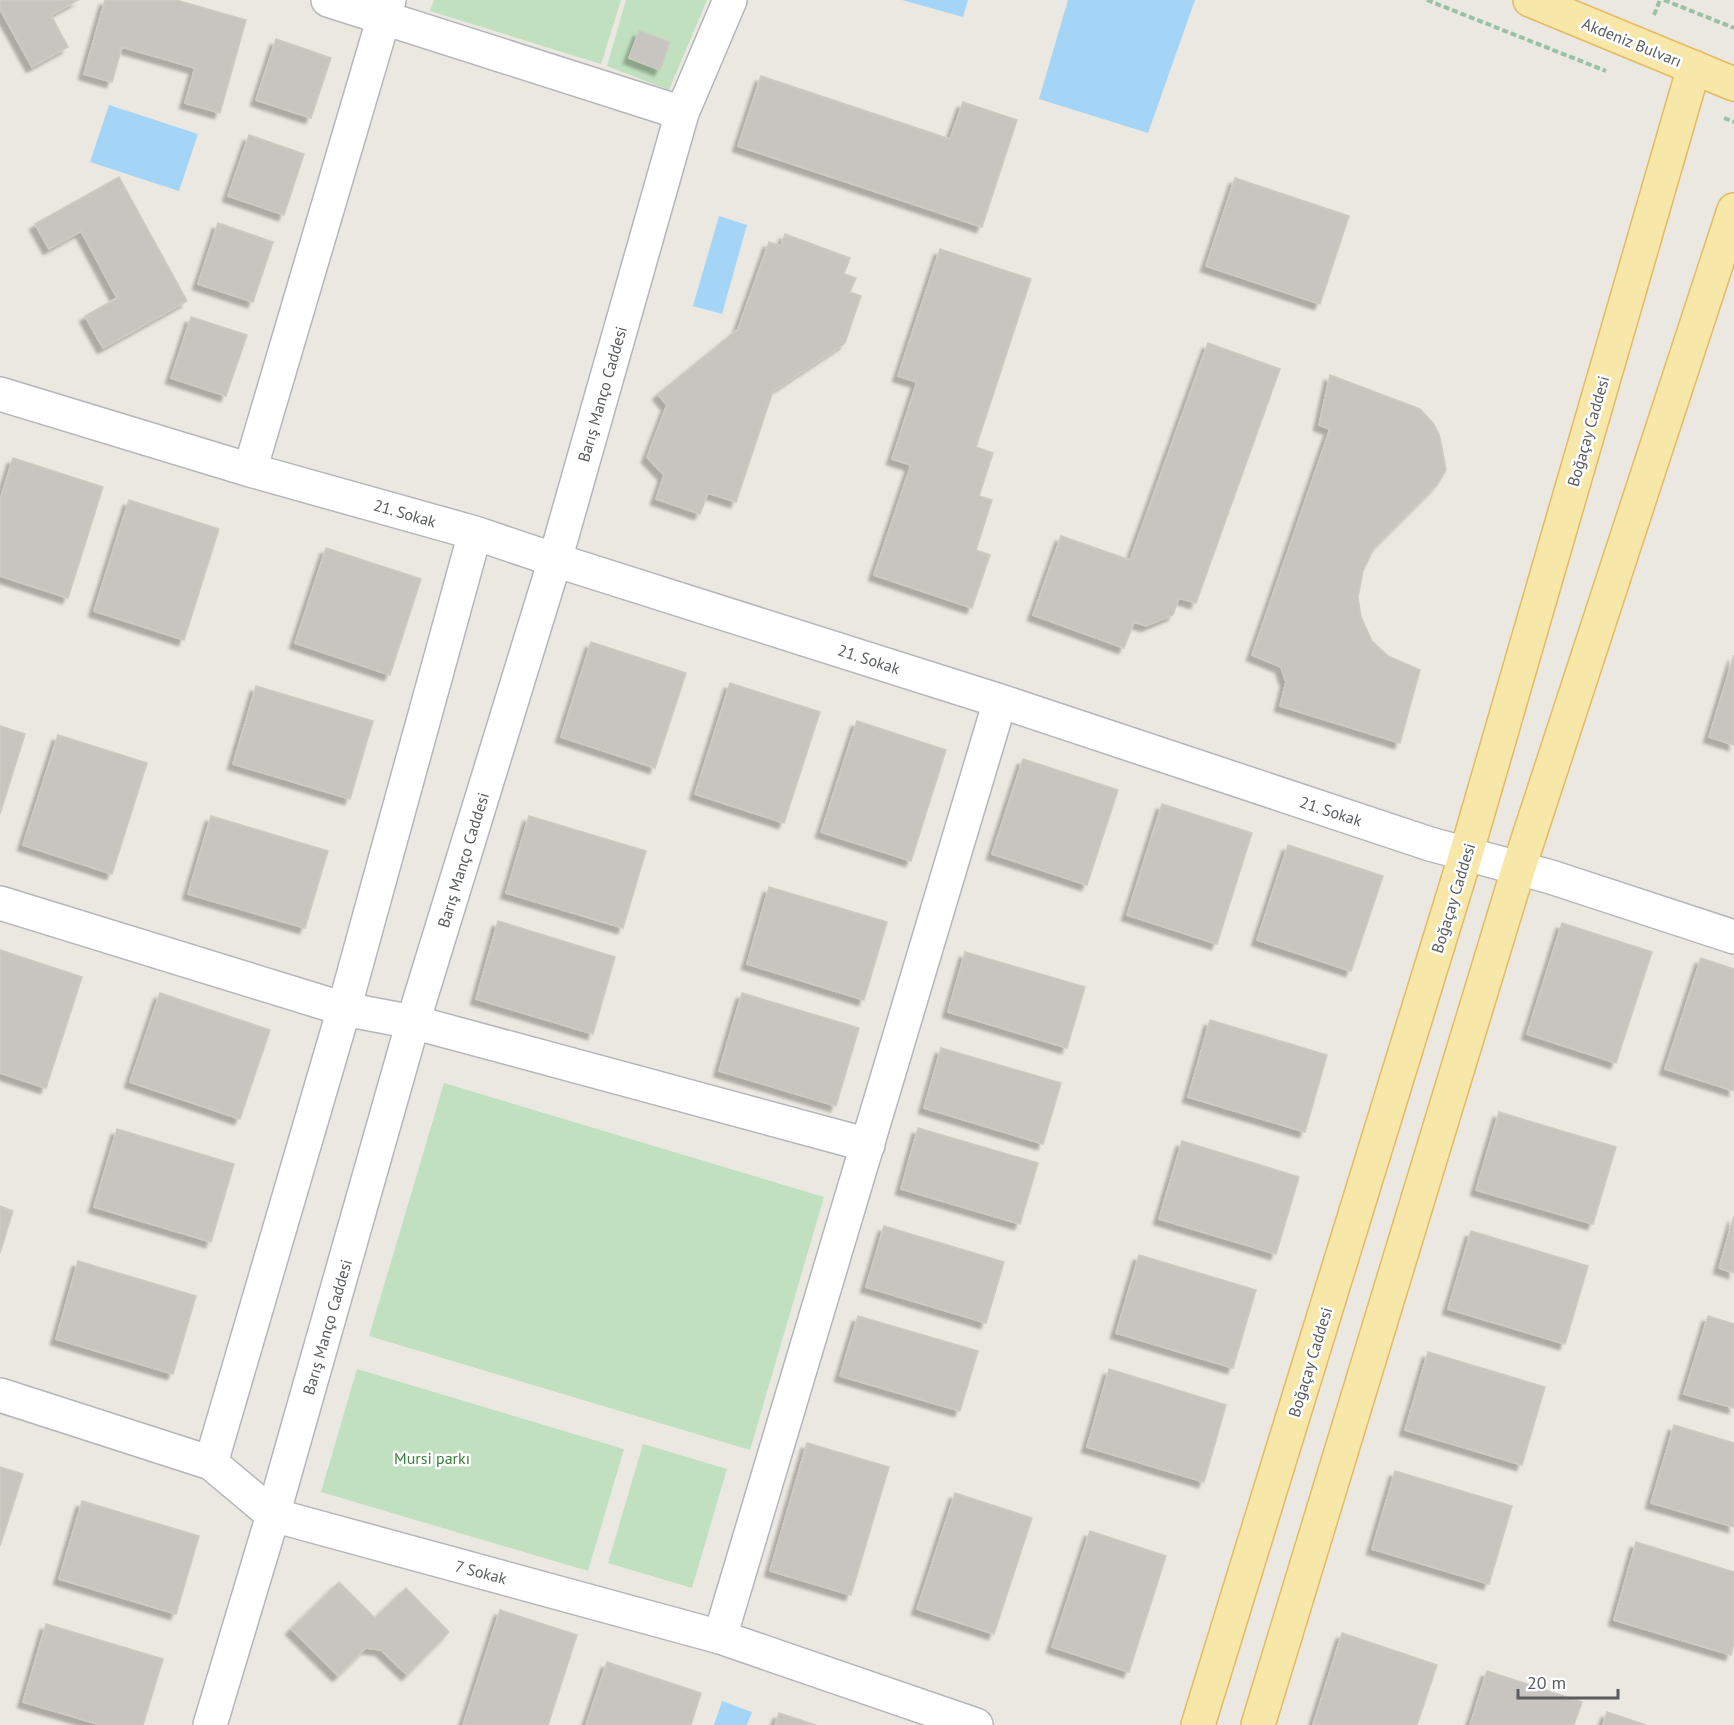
<svg xmlns="http://www.w3.org/2000/svg" width="1734" height="1725" font-family="'PT Sans',sans-serif">
<defs>
<filter id="shadow"><feDropShadow dx="-5.5" dy="5.5" stdDeviation="1.5" flood-color="#0004"/></filter>
</defs>
<rect width="100%" height="100%" fill="#ebe8e1"/>
<!-- green -->
<path fill="#c0e0bf" d="M 434,0 L 621,0 L 601,64 L 430,11 Z
M 626,0 L 707,0 L 669,90 L 607,66 Z
M 444,1083 L 824,1197 L 750,1450 L 369,1336 Z
M 357,1369 L 624,1449 L 588,1571 L 321,1492 Z
M 643,1444 L 727,1469 L 692,1588 L 608,1563 Z"/>
<!-- water -->
<path fill="#a5d5f6" d="M 902,0 L 968,0 L 963,17 Z
M 1068,0 L 1195,0 L 1148,133 L 1039,99 Z
M 109,105 L 198,134 L 179,191 L 90,162 Z
M 719,216 L 747,225 L 722,314 L 693,306 Z
M 722,1701 L 752,1712 L 747,1725 L 714,1725 Z"/>
<!-- building -->
<path fill="#c8c5c0" stroke="#cfcac0" stroke-width="1.5" filter="url(#shadow)" d="M 0,0 L 78,0 L 51,15 L 68,47 L 32,67 L 0,9 Z
M 105,0 L 176,0 L 246,20 L 220,113 L 185,103 L 195,68 L 122,47 L 112,82 L 84,74 Z
M 639,31 L 670,42 L 660,70 L 629,58 Z
M 276,39 L 331,58 L 311,118 L 256,100 Z
M 761,76 L 950,139 L 963,102 L 1017,120 L 982,227 L 738,146 Z
M 249,135 L 304,154 L 284,215 L 228,196 Z
M 119,177 L 187,301 L 103,348 L 85,316 L 117,298 L 81,231 L 49,249 L 35,224 Z
M 1235,178 L 1349,216 L 1320,304 L 1206,266 Z
M 218,223 L 273,242 L 253,302 L 198,284 Z
M 785,234 L 850,258 L 844,274 L 856,278 L 850,292 L 861,296 L 845,343 L 773,391 L 736,502 L 708,493 L 700,514 L 656,499 L 664,475 L 647,457 L 667,405 L 658,394 L 738,329 L 769,242 L 781,246 Z
M 940,249 L 1031,279 L 976,447 L 993,453 L 979,496 L 992,500 L 976,550 L 990,555 L 972,608 L 874,575 L 911,465 L 892,459 L 917,382 L 898,376 Z
M 191,317 L 247,335 L 226,396 L 171,378 Z
M 1208,343 L 1280,369 L 1196,603 L 1179,598 L 1173,615 L 1146,626 L 1134,622 L 1124,648 L 1033,615 L 1061,536 L 1130,560 Z
M 1330,375 L 1420,409 L 1433,423 L 1439,434 L 1442,448 L 1446,470 L 1437,485 L 1374,548 L 1363,571 L 1358,597 L 1361,617 L 1372,641 L 1388,656 L 1420,670 L 1400,743 L 1280,706 L 1286,682 L 1281,667 L 1252,655 L 1330,429 L 1319,425 Z
M 13,458 L 103,487 L 68,598 L 0,576 L 0,500 Z
M 129,500 L 219,529 L 184,640 L 94,611 Z
M 326,548 L 421,579 L 390,675 L 295,643 Z
M 591,642 L 686,673 L 655,768 L 561,737 Z
M 1734,655 L 1734,745 L 1709,737 Z
M 730,683 L 820,712 L 784,823 L 695,794 Z
M 256,686 L 373,721 L 350,799 L 233,764 Z
M 857,721 L 946,750 L 911,861 L 821,832 Z
M 0,726 L 25,734 L 0,814 Z
M 58,735 L 147,763 L 112,874 L 23,845 Z
M 1023,759 L 1118,790 L 1087,885 L 992,854 Z
M 1162,804 L 1252,833 L 1217,944 L 1127,915 Z
M 211,816 L 328,851 L 305,928 L 188,894 Z
M 529,816 L 646,851 L 623,928 L 506,893 Z
M 1288,845 L 1383,876 L 1351,971 L 1257,940 Z
M 769,887 L 887,922 L 864,1000 L 747,964 Z
M 498,921 L 615,957 L 593,1034 L 476,999 Z
M 1562,923 L 1652,952 L 1616,1063 L 1527,1034 Z
M 0,950 L 82,977 L 46,1088 L 0,1073 Z
M 965,952 L 1085,987 L 1067,1048 L 948,1012 Z
M 1701,958 L 1734,969 L 1734,1091 L 1665,1069 Z
M 160,993 L 270,1030 L 240,1119 L 130,1082 Z
M 742,993 L 859,1028 L 836,1106 L 719,1071 Z
M 1210,1020 L 1327,1055 L 1305,1132 L 1188,1097 Z
M 941,1048 L 1061,1083 L 1043,1144 L 924,1108 Z
M 1499,1112 L 1616,1147 L 1593,1224 L 1476,1190 Z
M 918,1128 L 1038,1163 L 1020,1224 L 901,1189 Z
M 117,1129 L 234,1164 L 211,1242 L 94,1207 Z
M 1182,1141 L 1299,1177 L 1276,1254 L 1159,1219 Z
M 0,1206 L 13,1211 L 0,1253 Z
M 1734,1216 L 1734,1273 L 1719,1268 Z
M 884,1226 L 1004,1262 L 986,1323 L 866,1287 Z
M 1471,1231 L 1588,1266 L 1565,1344 L 1448,1309 Z
M 1139,1255 L 1256,1290 L 1233,1368 L 1116,1333 Z
M 78,1261 L 196,1296 L 173,1374 L 56,1339 Z
M 858,1316 L 978,1351 L 960,1411 L 840,1376 Z
M 1708,1316 L 1734,1324 L 1734,1408 L 1684,1394 Z
M 1428,1352 L 1545,1387 L 1522,1465 L 1405,1430 Z
M 1109,1369 L 1226,1405 L 1204,1482 L 1087,1447 Z
M 1674,1425 L 1734,1443 L 1734,1527 L 1651,1503 Z
M 807,1443 L 889,1467 L 851,1595 L 770,1571 Z
M 0,1467 L 23,1474 L 0,1546 Z
M 1395,1471 L 1512,1506 L 1489,1584 L 1372,1549 Z
M 955,1493 L 1032,1518 L 994,1634 L 917,1609 Z
M 82,1501 L 199,1536 L 176,1614 L 59,1579 Z
M 1090,1531 L 1166,1556 L 1129,1672 L 1052,1647 Z
M 1636,1542 L 1734,1572 L 1734,1643 L 1731,1655 L 1614,1620 Z
M 339,1582 L 375,1618 L 406,1588 L 449,1632 L 407,1675 L 381,1650 L 366,1648 L 338,1676 L 291,1629 Z
M 500,1610 L 577,1635 L 548,1725 L 463,1725 Z
M 46,1624 L 163,1659 L 143,1725 L 101,1725 L 23,1702 Z
M 1342,1633 L 1437,1665 L 1417,1725 L 1313,1725 Z
M 607,1662 L 701,1693 L 691,1725 L 586,1725 Z
M 1487,1671 L 1582,1702 L 1574,1725 L 1470,1725 Z
M 1607,1712 L 1646,1725 L 1603,1725 Z
M 779,1713 L 816,1725 L 775,1725 Z"/>
<g fill="none" stroke-linecap="round" stroke-linejoin="round">
<defs>
<path id="minor" d="M 328,0 L 682,113
M 0,394 L 250,470 L 475,533 L 555,560 L 1000,701 L 1430,844 L 1551,877 L 1734,937
M 250,470 L 389,0
M 0,903 L 344,1009 L 413,1022 L 868,1145
M 0,1395 L 211,1463 L 273,1515 L 720,1637 L 976,1725
M 211,1463 L 344,1009 L 475,533
M 720,1637 L 1000,701
M 210,1725 L 273,1515 L 413,1022 L 555,560 L 682,113 L 730,0"/>
<path id="major" d="M 1530,0 L 1734,84
M 1198,1725 L 1466,854 L 1694,67
M 1258,1725 L 1519,867 L 1734,210"/>
</defs>
<!-- minor casing -->
<use href="#minor" stroke="#b3b6ba" stroke-width="36"/>
<!-- major casing -->
<use href="#major" stroke="#e3ba62" stroke-width="36"/>
<!-- path -->
<path stroke="#99c1a3" stroke-width="4" stroke-dasharray="6 3" stroke-linecap="butt" d="M 1427,0 L 1606,71
M 1664,0 L 1734,28
M 1654,15 L 1660,0
M 1724,118 L 1734,122"/>
<!-- minor -->
<use href="#minor" stroke="#fff" stroke-width="33"/>
<!-- major -->
<use href="#major" stroke="#f7e8aa" stroke-width="33"/>
</g>
<g text-anchor="middle" stroke-width="5" stroke-linejoin="round" paint-order="stroke">
<!-- street labels -->
<g font-size="16" fill="#595d60" stroke="#fff">
<text transform="translate(1632 42) rotate(22)" y="6">Akdeniz Bulvarı</text>
<text transform="translate(602 394) rotate(-74)" y="6">Barış Manço Caddesi</text>
<text transform="translate(1588 431) rotate(-74)" y="6">Boğaçay Caddesi</text>
<text transform="translate(405 513) rotate(16)" y="6">21. Sokak</text>
<text transform="translate(869 659) rotate(18)" y="6">21. Sokak</text>
<text transform="translate(1331 811) rotate(18)" y="6">21. Sokak</text>
<text transform="translate(463 860) rotate(-73)" y="6">Barış Manço Caddesi</text>
<text transform="translate(1453 898) rotate(-73)" y="6">Boğaçay Caddesi</text>
<text transform="translate(327 1327) rotate(-74)" y="6">Barış Manço Caddesi</text>
<text transform="translate(1310 1362) rotate(-73)" y="6">Boğaçay Caddesi</text>
<text transform="translate(481 1572) rotate(15)" y="6">7 Sokak</text>
</g>
<!-- park labels -->
<g font-size="16" fill="#3b7d3c" stroke="#fff">
<text x="432" y="1464">Mursi parkı</text>
</g>
</g>
<!-- scale -->
<path d="M1518 1689v9h100v-9" fill="none" stroke="#595d60" stroke-width="3"/>
<text x="1527" y="1689" font-size="18" fill="#595d60" stroke="#ffffff" stroke-width="4.5" paint-order="stroke">20 m</text>
</svg>
